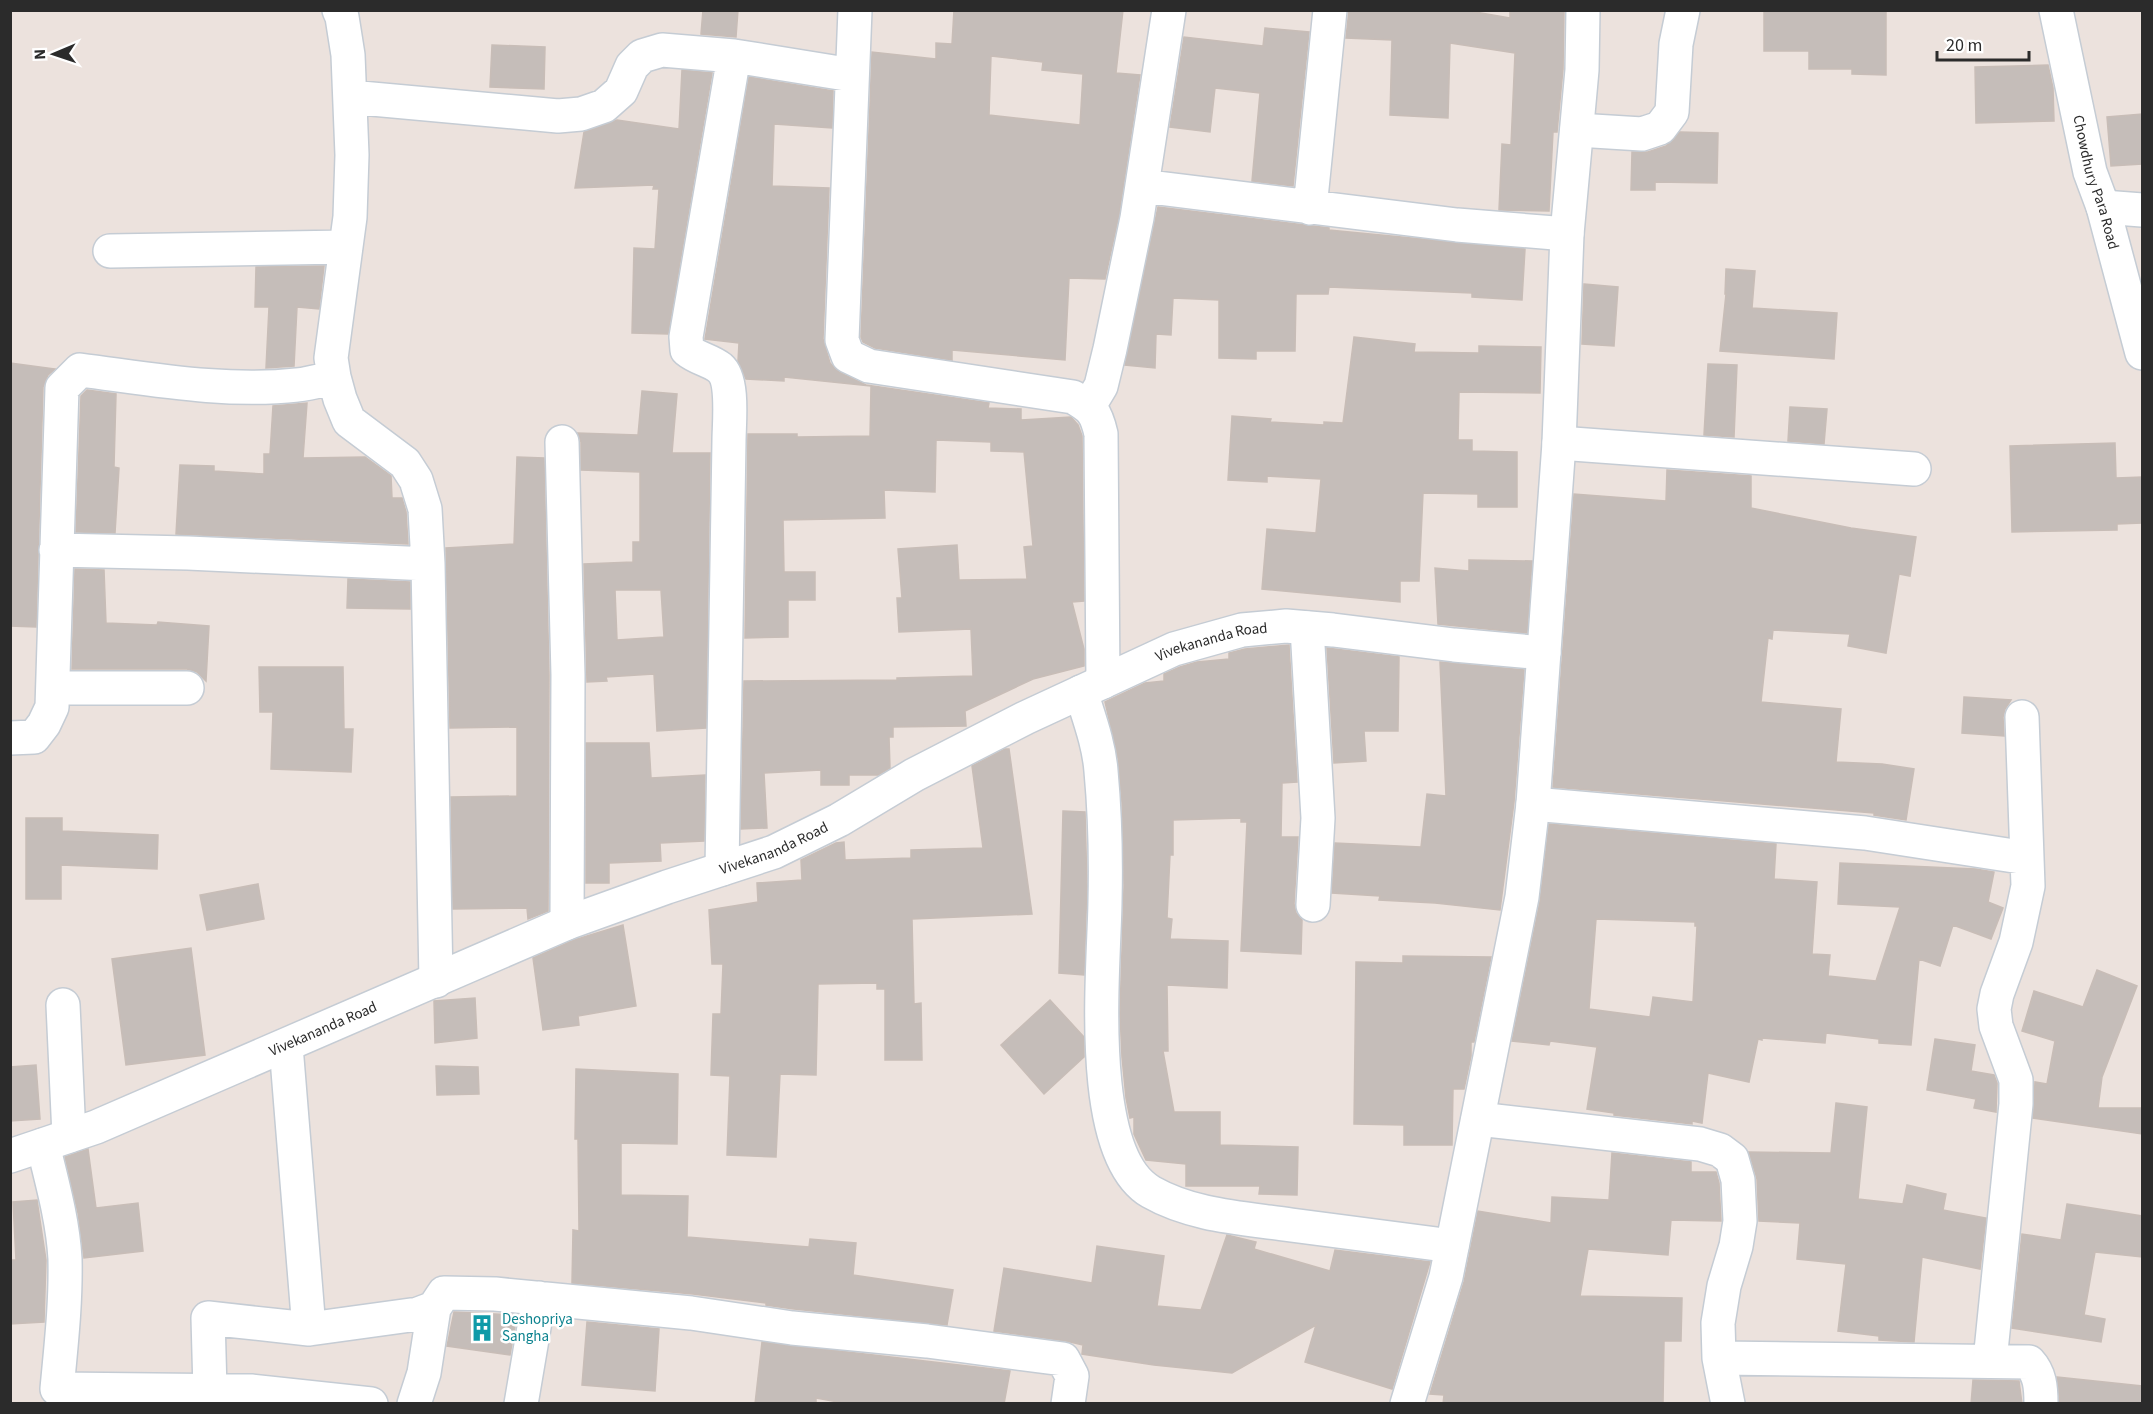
<svg xmlns="http://www.w3.org/2000/svg" width="2153" height="1414" font-family="'Source Sans 3',sans-serif">
<rect width="100%" height="100%" fill="#ece2dd"/>
<!-- building -->
<path fill="#c5bdb9" stroke="#c8bdb7" stroke-width="1.5" fill-rule="evenodd" d="M 703,10 L 738,10 L 736,37 L 701,34 Z
M 954,10 L 1123,10 L 1116,73 L 1140,75 L 1119,215 L 1105,279 L 1069,278 L 1065,360 L 952,350 L 952,360 L 875,348 L 863,342 L 861,337 L 872,52 L 936,59 L 936,43 L 952,44 ZM 991,56 L 1043,62 L 1042,70 L 1083,74 L 1080,125 L 989,115 Z
M 1349,10 L 1464,10 L 1510,18 L 1510,10 L 1564,10 L 1563,69 L 1557,132 L 1553,132 L 1549,211 L 1499,210 L 1502,144 L 1511,145 L 1515,53 L 1450,43 L 1448,118 L 1390,115 L 1392,40 L 1346,38 Z
M 1764,10 L 1886,10 L 1886,75 L 1852,74 L 1852,69 L 1809,69 L 1809,51 L 1764,51 Z
M 1265,28 L 1309,32 L 1293,186 L 1252,181 L 1260,93 L 1215,88 L 1210,132 L 1170,127 L 1184,37 L 1263,46 Z
M 492,45 L 545,47 L 544,89 L 490,87 Z
M 2048,65 L 2053,88 L 2054,121 L 1976,123 L 1975,67 Z
M 682,70 L 712,73 L 668,334 L 632,333 L 634,248 L 655,249 L 659,189 L 653,189 L 654,185 L 575,188 L 584,132 L 617,120 L 679,129 Z
M 749,77 L 833,91 L 832,128 L 774,124 L 772,186 L 829,188 L 823,339 L 830,363 L 839,372 L 866,385 L 989,403 L 988,408 L 1021,409 L 1021,420 L 1071,417 L 1078,425 L 1082,436 L 1084,601 L 1072,602 L 1084,649 L 1084,666 L 1033,679 L 965,711 L 966,726 L 893,727 L 893,737 L 889,737 L 890,768 L 878,775 L 849,775 L 849,785 L 821,785 L 821,770 L 764,773 L 767,828 L 741,829 L 744,681 L 897,680 L 897,678 L 973,676 L 971,629 L 899,632 L 897,598 L 902,598 L 898,549 L 957,545 L 959,580 L 1027,579 L 1024,547 L 1033,546 L 1024,452 L 991,451 L 991,442 L 936,440 L 935,492 L 884,490 L 885,518 L 783,520 L 784,572 L 815,572 L 815,600 L 788,600 L 788,637 L 745,638 L 748,434 L 797,434 L 797,437 L 870,436 L 871,386 L 784,377 L 784,381 L 746,379 L 738,361 L 739,343 L 705,339 Z
M 2142,114 L 2142,164 L 2111,166 L 2107,117 Z
M 1680,132 L 1718,133 L 1717,183 L 1655,182 L 1655,190 L 1631,190 L 1632,152 L 1648,152 L 1666,146 Z
M 1158,207 L 1329,228 L 1329,230 L 1525,249 L 1522,300 L 1472,297 L 1472,293 L 1329,287 L 1328,294 L 1296,294 L 1295,351 L 1256,351 L 1256,359 L 1219,358 L 1219,300 L 1173,298 L 1171,335 L 1156,334 L 1155,368 L 1125,365 Z
M 324,266 L 319,309 L 297,307 L 294,366 L 266,368 L 269,307 L 255,307 L 256,267 Z
M 1726,269 L 1755,271 L 1752,308 L 1837,313 L 1834,359 L 1720,351 L 1726,294 L 1725,294 Z
M 1584,284 L 1618,287 L 1614,346 L 1582,344 Z
M 1354,337 L 1415,344 L 1414,352 L 1479,353 L 1479,346 L 1541,347 L 1540,393 L 1459,392 L 1458,440 L 1472,440 L 1472,451 L 1517,452 L 1517,507 L 1478,507 L 1478,494 L 1423,493 L 1419,581 L 1400,581 L 1400,602 L 1262,589 L 1267,529 L 1316,533 L 1321,479 L 1267,476 L 1267,482 L 1228,480 L 1232,416 L 1271,419 L 1270,422 L 1324,425 L 1324,422 L 1343,423 Z
M 10,363 L 55,369 L 48,375 L 43,387 L 36,627 L 10,626 Z
M 1708,364 L 1737,365 L 1734,437 L 1704,435 Z
M 87,390 L 116,394 L 114,467 L 119,468 L 115,533 L 76,532 L 81,396 Z
M 642,391 L 677,394 L 672,453 L 710,453 L 706,728 L 657,731 L 654,674 L 606,677 L 607,681 L 587,682 L 584,564 L 633,562 L 633,542 L 640,542 L 640,472 L 581,470 L 581,442 L 578,433 L 638,435 ZM 615,590 L 661,590 L 664,637 L 617,640 Z
M 307,403 L 303,458 L 365,457 L 391,476 L 392,498 L 402,498 L 406,512 L 408,544 L 176,534 L 180,465 L 214,466 L 214,471 L 264,474 L 264,454 L 270,454 L 273,406 Z
M 1790,407 L 1827,409 L 1824,444 L 1788,441 Z
M 2115,443 L 2116,478 L 2142,477 L 2142,523 L 2117,524 L 2117,530 L 2012,532 L 2010,446 Z
M 517,457 L 544,458 L 549,675 L 548,911 L 528,919 L 527,908 L 453,909 L 451,797 L 517,796 L 517,727 L 450,728 L 446,548 L 514,544 Z
M 1667,470 L 1751,476 L 1751,508 L 1851,528 L 1916,537 L 1910,576 L 1899,574 L 1886,653 L 1848,646 L 1850,634 L 1773,630 L 1772,639 L 1768,638 L 1761,702 L 1841,709 L 1836,762 L 1882,764 L 1914,769 L 1906,820 L 1874,815 L 1874,813 L 1553,787 L 1574,494 L 1666,501 Z
M 1469,560 L 1532,561 L 1527,633 L 1438,624 L 1435,568 L 1469,571 Z
M 75,569 L 104,570 L 106,623 L 157,625 L 158,622 L 209,626 L 206,681 L 197,672 L 187,669 L 72,669 Z
M 348,579 L 410,582 L 410,609 L 347,608 Z
M 1289,645 L 1297,782 L 1282,783 L 1281,837 L 1298,837 L 1294,904 L 1296,913 L 1302,920 L 1301,954 L 1241,951 L 1247,822 L 1241,822 L 1241,818 L 1173,820 L 1173,855 L 1170,855 L 1167,918 L 1172,919 L 1170,939 L 1228,941 L 1227,988 L 1167,985 L 1168,1051 L 1163,1051 L 1174,1112 L 1220,1112 L 1220,1145 L 1298,1147 L 1297,1195 L 1259,1194 L 1260,1186 L 1186,1186 L 1186,1164 L 1146,1160 L 1134,1134 L 1134,1117 L 1130,1118 L 1126,1098 L 1122,1057 L 1120,1013 L 1124,886 L 1122,803 L 1118,758 L 1105,702 L 1145,683 L 1164,681 L 1164,674 L 1180,667 L 1197,662 L 1229,659 L 1229,653 L 1245,649 Z
M 1327,648 L 1399,657 L 1398,731 L 1364,731 L 1366,761 L 1334,763 Z
M 1440,662 L 1524,670 L 1514,802 L 1500,910 L 1435,903 L 1379,900 L 1380,896 L 1332,893 L 1335,843 L 1421,847 L 1427,794 L 1446,796 Z
M 259,667 L 343,667 L 344,729 L 353,729 L 351,772 L 271,769 L 273,712 L 260,712 Z
M 1964,697 L 2011,700 L 2005,709 L 2003,717 L 2004,736 L 1962,733 Z
M 586,743 L 649,743 L 651,778 L 705,775 L 704,841 L 660,843 L 661,861 L 609,863 L 609,883 L 586,883 Z
M 1005,749 L 1009,749 L 1032,914 L 912,919 L 914,1004 L 921,1003 L 922,1060 L 885,1060 L 885,989 L 877,989 L 877,983 L 818,984 L 816,1075 L 780,1074 L 776,1157 L 727,1155 L 730,1076 L 711,1075 L 713,1014 L 721,1014 L 723,964 L 712,964 L 709,910 L 758,902 L 757,883 L 802,880 L 801,860 L 836,843 L 844,842 L 845,860 L 911,858 L 911,850 L 983,848 L 972,766 Z
M 1063,811 L 1085,812 L 1087,886 L 1084,975 L 1059,973 Z
M 26,818 L 62,818 L 62,831 L 158,835 L 157,869 L 61,865 L 61,899 L 26,899 Z
M 1549,824 L 1776,844 L 1774,879 L 1817,882 L 1812,954 L 1830,955 L 1828,976 L 1876,981 L 1900,907 L 1838,904 L 1840,863 L 1976,869 L 1994,872 L 1988,902 L 2003,908 L 1991,939 L 1953,925 L 1940,966 L 1919,959 L 1911,1045 L 1879,1043 L 1879,1039 L 1826,1033 L 1825,1043 L 1762,1038 L 1762,1040 L 1758,1039 L 1749,1082 L 1708,1073 L 1702,1123 L 1692,1121 L 1692,1124 L 1614,1115 L 1614,1113 L 1587,1109 L 1597,1047 L 1550,1041 L 1549,1045 L 1512,1041 L 1540,901 ZM 1596,919 L 1695,922 L 1695,926 L 1697,926 L 1693,1002 L 1653,997 L 1650,1017 L 1589,1009 Z
M 258,884 L 264,919 L 207,930 L 200,895 Z
M 623,925 L 636,1006 L 578,1016 L 579,1025 L 543,1030 L 533,958 L 574,940 Z
M 191,948 L 205,1055 L 126,1065 L 112,959 Z
M 1403,956 L 1491,957 L 1474,1042 L 1471,1042 L 1471,1056 L 1464,1089 L 1453,1089 L 1452,1145 L 1404,1145 L 1404,1125 L 1354,1124 L 1356,962 L 1403,963 Z
M 2097,970 L 2137,986 L 2102,1077 L 2098,1108 L 2142,1108 L 2142,1134 L 2033,1118 L 2035,1082 L 2047,1084 L 2055,1041 L 2022,1031 L 2034,991 L 2083,1007 Z
M 475,998 L 477,1038 L 435,1043 L 434,1001 Z
M 1050,1000 L 1084,1037 L 1084,1057 L 1044,1094 L 1001,1045 Z
M 1935,1039 L 1975,1045 L 1971,1071 L 1994,1075 L 1997,1083 L 1996,1112 L 1974,1108 L 1976,1099 L 1927,1090 Z
M 36,1065 L 40,1119 L 10,1121 L 10,1067 Z
M 436,1066 L 478,1067 L 479,1094 L 437,1095 Z
M 576,1069 L 678,1074 L 677,1144 L 621,1143 L 621,1195 L 688,1196 L 687,1237 L 809,1247 L 810,1239 L 856,1243 L 853,1275 L 953,1290 L 947,1325 L 794,1309 L 766,1305 L 766,1303 L 693,1294 L 572,1283 L 573,1230 L 579,1231 L 578,1139 L 575,1139 Z
M 1836,1103 L 1867,1107 L 1858,1199 L 1903,1204 L 1907,1185 L 1946,1194 L 1943,1210 L 1986,1218 L 1980,1269 L 1922,1257 L 1914,1342 L 1879,1340 L 1879,1336 L 1838,1331 L 1846,1264 L 1797,1259 L 1800,1223 L 1759,1221 L 1757,1179 L 1749,1152 L 1831,1153 Z
M 88,1149 L 96,1208 L 138,1203 L 143,1251 L 84,1258 L 78,1213 L 65,1157 Z
M 1612,1153 L 1691,1162 L 1691,1172 L 1716,1172 L 1719,1183 L 1721,1221 L 1671,1220 L 1668,1255 L 1588,1249 L 1580,1296 L 1682,1298 L 1681,1341 L 1664,1341 L 1663,1404 L 1443,1404 L 1444,1395 L 1430,1394 L 1464,1282 L 1478,1211 L 1551,1223 L 1552,1197 L 1609,1200 Z
M 37,1200 L 46,1260 L 44,1322 L 10,1324 L 10,1260 L 16,1260 L 13,1202 Z
M 2067,1204 L 2142,1216 L 2142,1257 L 2095,1252 L 2084,1315 L 2105,1319 L 2101,1342 L 2012,1328 L 2022,1234 L 2061,1240 Z
M 1227,1235 L 1256,1242 L 1254,1249 L 1330,1271 L 1335,1250 L 1430,1262 L 1392,1389 L 1305,1362 L 1316,1325 L 1232,1373 L 1154,1365 L 1082,1354 L 1083,1345 L 1066,1341 L 994,1331 L 1004,1268 L 1092,1283 L 1097,1246 L 1164,1256 L 1157,1306 L 1201,1310 Z
M 454,1312 L 517,1315 L 510,1355 L 447,1346 Z
M 587,1322 L 659,1329 L 655,1391 L 582,1385 Z
M 762,1342 L 1010,1371 L 1004,1404 L 849,1404 L 816,1398 L 816,1404 L 755,1404 Z
M 2057,1377 L 2142,1386 L 2142,1404 L 2060,1404 Z
M 1973,1380 L 2019,1381 L 2022,1404 L 1971,1404 Z"/>
<g fill="none" stroke-linecap="round" stroke-linejoin="round">
<defs>
<path id="minor" d="M 339,10 L 342,17 L 348,55 L 352,155 L 350,217 L 331,358 L 334,377 L 340,399 L 349,421 L 405,463 L 416,480 L 425,509 L 428,564 L 436,981
M 855,10 L 842,340 L 848,356 L 869,366 L 1073,397 C 1092,408 1096,412 1101,434 L 1103,682
M 350,97 L 558,116 L 581,114 L 604,106 L 621,91 L 632,66 L 642,56 L 662,50 L 734,56 L 852,75
M 1577,130 L 1642,134 L 1660,128 L 1672,112 L 1676,44 L 1683,10
M 1142,186 L 1457,225 L 1567,234
M 2103,207 L 2142,210
M 1310,208 L 1330,10
M 110,251 L 346,247
M 1089,406 L 1101,386 L 1110,349 L 1137,218 L 1169,10
M 562,442 L 568,675 L 567,923
M 1559,443 L 1914,469
M 56,550 L 188,553 L 428,564
M 1307,628 L 1318,818 L 1313,905
M 53,688 L 187,688
M 1081,692 C 1089,718 1099,744 1101,771 C 1105,814 1106,859 1105,902 C 1104,969 1085,1154 1151,1192 C 1193,1216 1244,1218 1291,1225 C 1345,1232 1399,1239 1452,1246
M 10,738 L 34,737 L 44,724 L 52,707 L 62,388 L 80,370 C 151,379 225,393 297,385 C 310,384 322,380 334,377
M 1533,804 L 1865,833 L 2027,858
M 722,869 L 729,441 C 729,424 734,380 720,368 C 710,360 698,359 687,350 L 686,337 L 734,56
M 63,1005 L 69,1136
M 286,1046 L 309,1329
M 1478,1119 L 1700,1144 L 1720,1150 L 1732,1159 L 1738,1180 L 1740,1221 L 1736,1246 L 1724,1286 L 1718,1323 L 1719,1358 L 1728,1404
M 43,1145 C 52,1182 63,1221 65,1259 C 66,1303 61,1346 57,1389 L 251,1391 L 371,1404
M 1719,1358 L 2029,1362 C 2040,1374 2041,1387 2041,1404
M 1990,1361 L 2016,1104 L 2016,1080 L 1996,1026 L 1994,1009 L 1997,994 L 2016,942 L 2028,886 L 2022,717
M 210,1390 L 208,1318 L 309,1329 L 418,1314 L 434,1308
M 414,1404 L 424,1373 L 434,1308 L 444,1293 L 495,1294 L 691,1313 L 792,1328 L 927,1341 L 1063,1359 L 1072,1376 L 1068,1404
M 521,1404 L 539,1298"/>
<g id="tertiary">
<path id="s1" d="M 2056,10 L 2090,172 L 2103,207 L 2142,353"/>
<path id="s2" d="M 10,1156 L 96,1127 L 567,923 L 667,887 L 774,852 L 839,820 L 914,775 L 1025,718 L 1174,649 L 1242,630 L 1286,626 L 1333,630 L 1454,645 L 1544,653"/>
<path d="M 1407,1404 L 1446,1277 L 1522,897 L 1533,804 L 1559,443 L 1567,234 L 1582,70 L 1583,10"/>
</g>
</defs>
<!-- minor casing -->
<use href="#minor" stroke="#c5ccd4" stroke-width="36"/>
<!-- tertiary casing -->
<use href="#tertiary" stroke="#c5ccd4" stroke-width="36"/>
<!-- minor -->
<use href="#minor" stroke="#fff" stroke-width="33"/>
<!-- tertiary -->
<use href="#tertiary" stroke="#fff" stroke-width="33"/>
</g>
<!-- icons -->
<defs>
<symbol id="building-bare" viewBox="-9 -9 18 18"><path d="M-4-6H4V6H1V3H-1V6H-4ZM-2.5-4.3h1.7v1.8h-1.7ZM.8-4.3h1.7v1.8H.8ZM-2.5-1h1.7V.8h-1.7ZM.8-1h1.7V.8H.8Z" fill="#0f9aa8" stroke="#fff" stroke-width="2.5" paint-order="stroke"/></symbol>
</defs>
<g fill-rule="evenodd">
<use href="#building-bare" x="463" y="1309" width="38" height="38"/>
</g>
<g text-anchor="middle" stroke-width="5" stroke-linejoin="round" paint-order="stroke">
<!-- street labels -->
<g font-size="15" fill="#2b2b2b" stroke="#fff">
<text dy="5" stroke="none"><textPath href="#s1" startOffset="177">Chowdhury Para Road</textPath></text>
<text dy="5" stroke="none"><textPath href="#s2" startOffset="1310">Vivekananda Road</textPath></text>
<text dy="5" stroke="none"><textPath href="#s2" startOffset="824">Vivekananda Road</textPath></text>
<text dy="5" stroke="none"><textPath href="#s2" startOffset="338">Vivekananda Road</textPath></text>
</g>
<!-- culture labels -->
<g font-size="15" fill="#0d838f" stroke="#fff" text-anchor="start">
<text x="502" y="1324">Deshopriya<tspan x="502" dy="17">Sangha</tspan></text>
</g>
</g>
<!-- border -->
<rect width="2153" height="1414" fill="none" stroke="#2b2b2b" stroke-width="24"/>
<!-- north arrow -->
<g transform="translate(54 54) rotate(268)" stroke="#ffffff" stroke-width="4.5" paint-order="stroke">
<path d="M0-4.5L10 22L0 15L-10 22Z" fill="#2b2b2b"/>
<text y="-9" font-size="16" font-weight="bold" text-anchor="middle" fill="#2b2b2b">N</text>
</g>
<!-- scale -->
<path d="M1937 51v9h92v-9" fill="none" stroke="#2b2b2b" stroke-width="3"/>
<text x="1946" y="51" font-size="18" fill="#2b2b2b" stroke="#ffffff" stroke-width="4.5" paint-order="stroke">20 m</text>
</svg>
